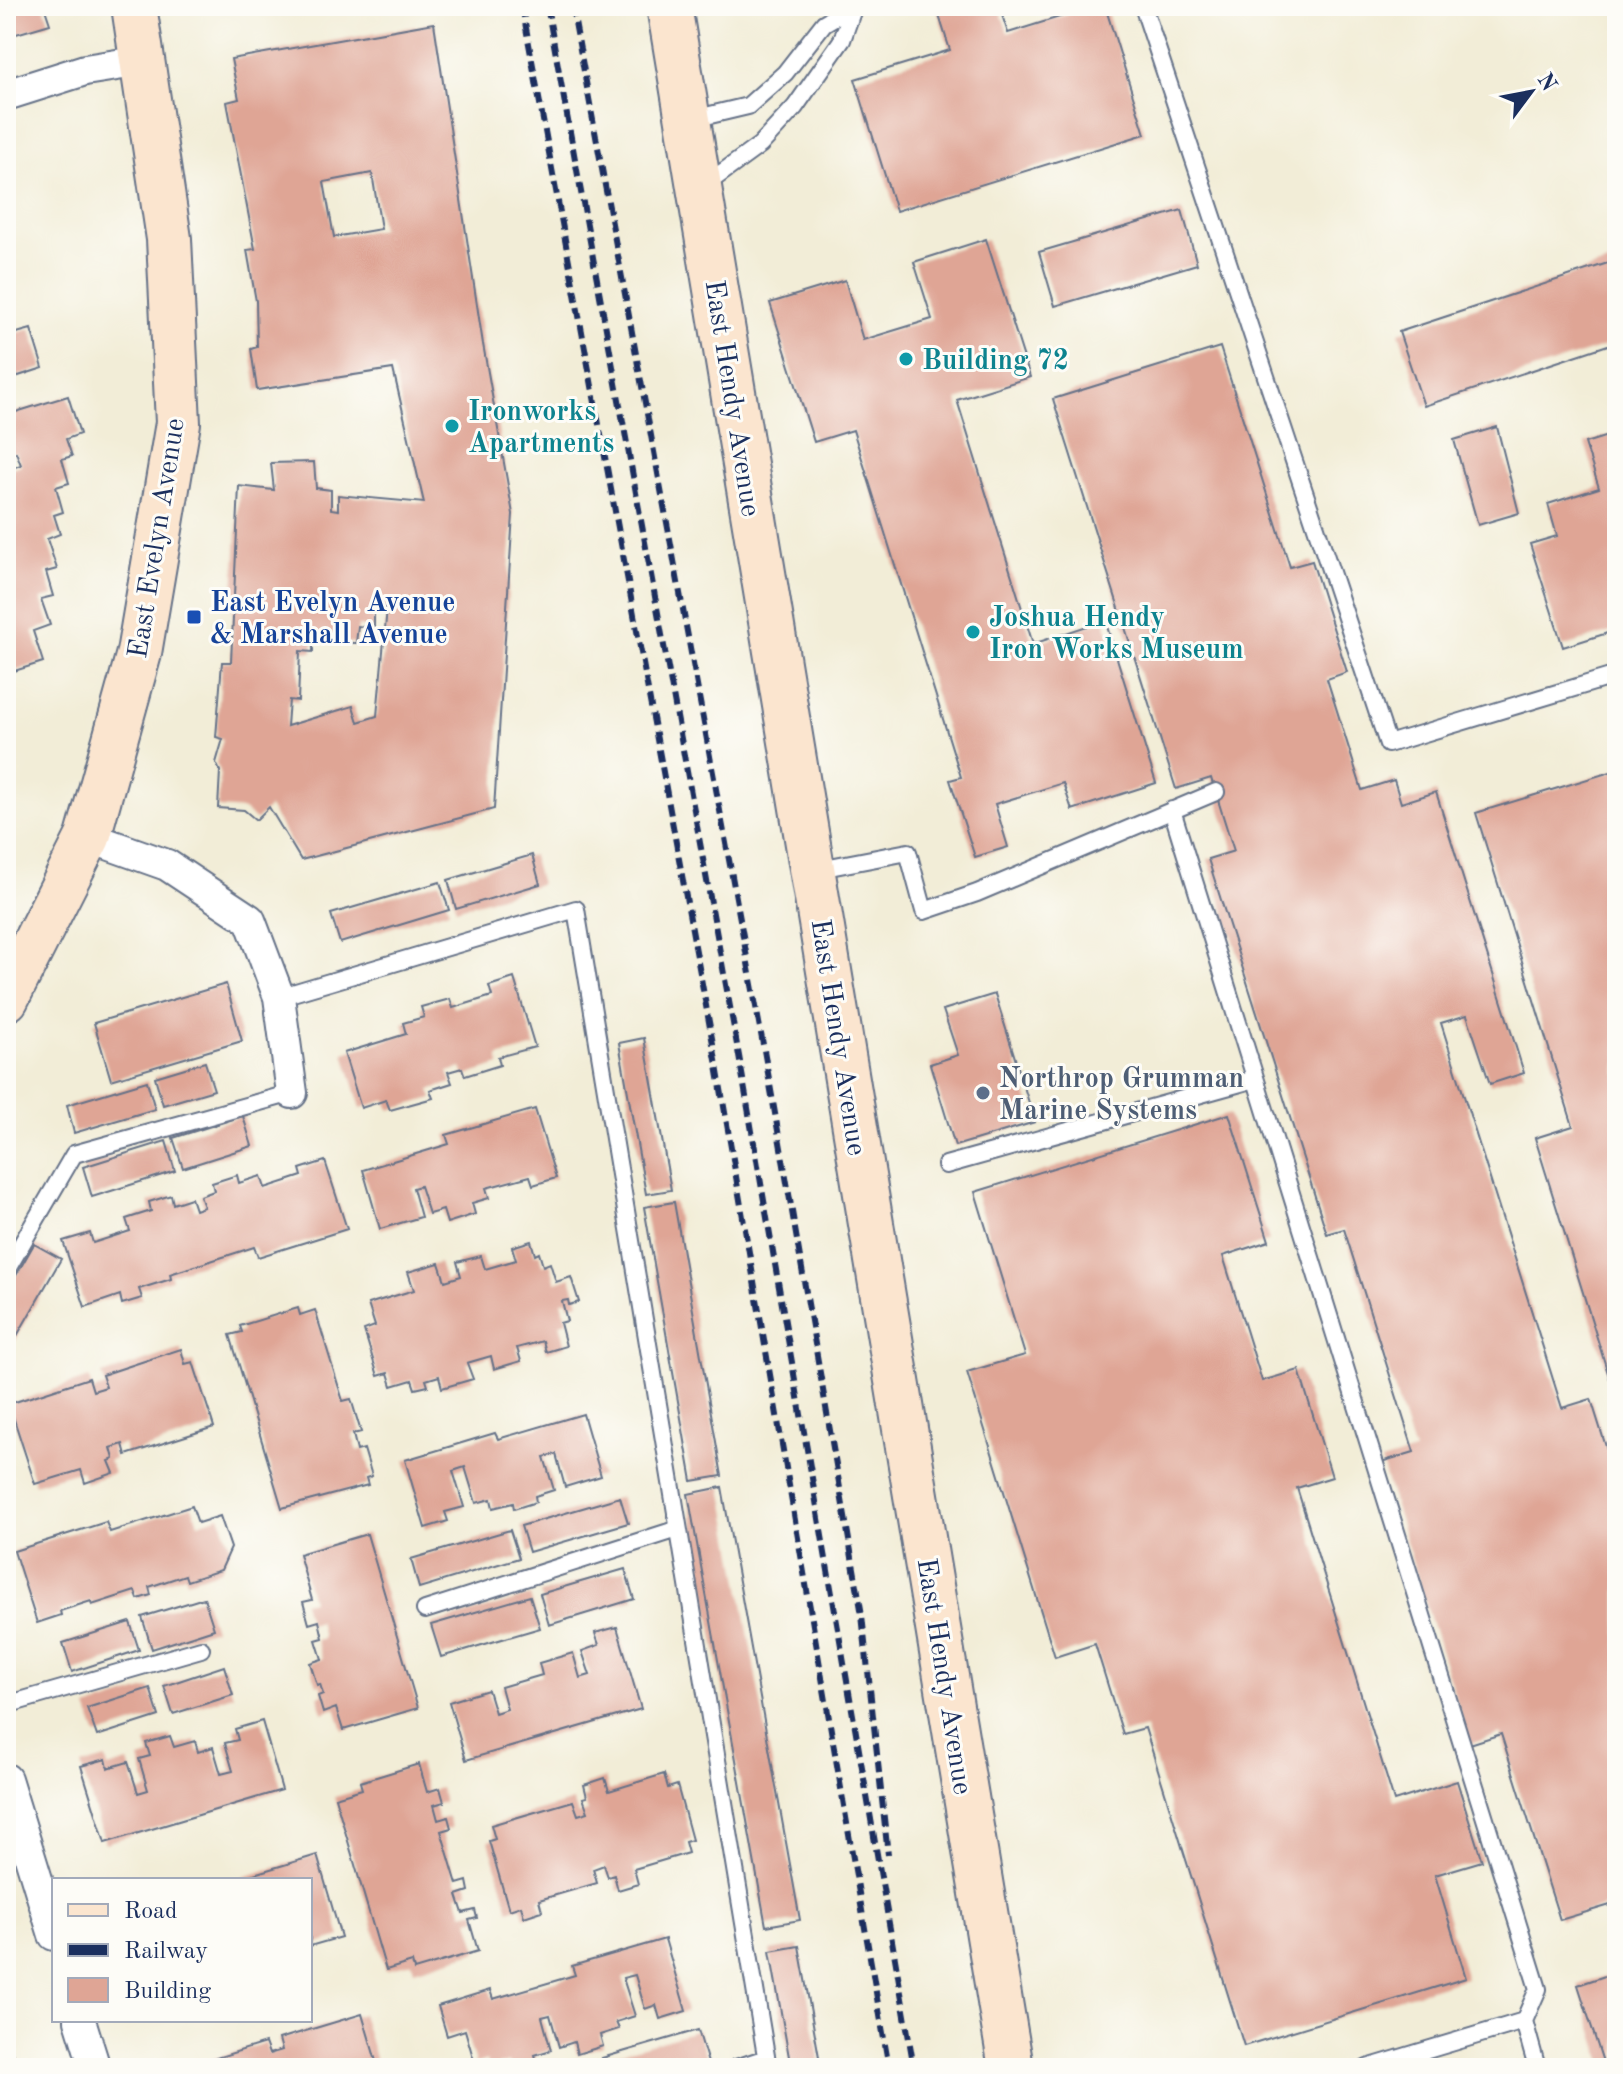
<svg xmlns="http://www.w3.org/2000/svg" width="1623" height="2074" font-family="'Old Standard TT',serif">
<rect width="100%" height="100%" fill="#fdfcf7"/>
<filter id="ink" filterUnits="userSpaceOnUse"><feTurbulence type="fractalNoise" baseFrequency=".0125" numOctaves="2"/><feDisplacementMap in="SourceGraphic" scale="16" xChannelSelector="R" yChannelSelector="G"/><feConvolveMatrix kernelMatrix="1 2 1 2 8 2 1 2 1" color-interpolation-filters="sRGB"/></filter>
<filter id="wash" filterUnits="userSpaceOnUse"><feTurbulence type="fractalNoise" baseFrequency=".006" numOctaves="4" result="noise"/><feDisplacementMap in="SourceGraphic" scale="32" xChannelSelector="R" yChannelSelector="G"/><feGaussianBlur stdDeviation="1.8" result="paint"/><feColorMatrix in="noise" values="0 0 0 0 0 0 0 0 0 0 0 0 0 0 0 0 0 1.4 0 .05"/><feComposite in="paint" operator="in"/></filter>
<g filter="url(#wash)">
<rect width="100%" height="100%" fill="#f2edd7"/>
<g id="blocks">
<!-- building -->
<path fill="#dfa595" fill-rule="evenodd" d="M 6,6 L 44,6 L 50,24 L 6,37 Z
M 936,6 L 999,6 L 1008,33 L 1095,6 L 1105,6 L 1145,134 L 896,211 L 855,79 L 950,50 Z
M 434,23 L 483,344 L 513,514 L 494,809 L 301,860 L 269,807 L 256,820 L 244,810 L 218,808 L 220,771 L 216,763 L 223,739 L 216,737 L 222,662 L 231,662 L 239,486 L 274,490 L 271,463 L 314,462 L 316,488 L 331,490 L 331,509 L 338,510 L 338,495 L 424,503 L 393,369 L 257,390 L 251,349 L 257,347 L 256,301 L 247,250 L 255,249 L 227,102 L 239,99 L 231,59 ZM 372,173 L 381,229 L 334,237 L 324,182 ZM 374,607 L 387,608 L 377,716 L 358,722 L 353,706 L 287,726 L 289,700 L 298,701 L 300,651 L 313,652 L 313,642 L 356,643 L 358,626 L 374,628 Z
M 1182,210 L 1197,264 L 1055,306 L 1039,252 Z
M 986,239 L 1030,377 L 957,400 L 1033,644 L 1105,620 L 1156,783 L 1072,810 L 1063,783 L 995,804 L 1008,847 L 975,857 L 950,780 L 961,777 L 853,430 L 814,442 L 770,303 L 845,280 L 863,340 L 932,319 L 914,262 Z
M 1617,260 L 1617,342 L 1424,406 L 1399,332 Z
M 31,329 L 43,368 L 6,380 L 6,336 Z
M 1220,347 L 1290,567 L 1312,561 L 1347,672 L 1327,679 L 1362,790 L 1394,780 L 1401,803 L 1436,792 L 1524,1073 L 1490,1084 L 1467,1015 L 1441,1023 L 1562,1408 L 1591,1399 L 1617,1482 L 1617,1903 L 1560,1920 L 1501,1734 L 1470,1744 L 1381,1462 L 1414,1452 L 1344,1229 L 1327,1234 L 1208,859 L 1234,851 L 1211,778 L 1176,789 L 1053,399 Z
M 68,396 L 80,434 L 66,439 L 72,456 L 62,459 L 69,483 L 56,487 L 63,512 L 54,515 L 60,534 L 47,539 L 57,569 L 46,572 L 53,596 L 41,599 L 50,625 L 33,631 L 43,662 L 8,673 L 6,665 L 6,523 L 11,521 L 6,507 L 6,470 L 21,465 L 16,452 L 11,454 L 6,439 L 6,426 L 8,425 L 6,415 Z
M 1497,427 L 1519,513 L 1478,525 L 1454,440 Z
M 1617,433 L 1617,630 L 1563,647 L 1530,544 L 1557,536 L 1548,504 L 1599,488 L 1585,443 Z
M 1617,770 L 1617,1399 L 1616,1399 L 1535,1138 L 1573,1126 L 1476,813 Z
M 532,855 L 540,884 L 456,909 L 448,880 Z
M 440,882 L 449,910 L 340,943 L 331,914 Z
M 514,978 L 535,1047 L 498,1057 L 500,1065 L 465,1076 L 462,1068 L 448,1072 L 452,1083 L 430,1090 L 433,1098 L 390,1110 L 386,1100 L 361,1108 L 344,1053 L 406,1034 L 403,1023 L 424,1017 L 421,1007 L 450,999 L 453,1008 L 492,996 L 489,986 Z
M 226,984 L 242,1041 L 111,1080 L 94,1023 Z
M 995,994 L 1035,1122 L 955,1146 L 930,1064 L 958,1055 L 943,1010 Z
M 644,1038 L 671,1190 L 646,1194 L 619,1043 Z
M 205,1062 L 214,1090 L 163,1105 L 155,1077 Z
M 147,1081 L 155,1109 L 74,1133 L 67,1105 Z
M 535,1109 L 556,1178 L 533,1185 L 530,1176 L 486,1188 L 489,1198 L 472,1203 L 475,1214 L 447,1223 L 443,1210 L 429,1214 L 420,1186 L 413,1188 L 421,1217 L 380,1229 L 363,1170 L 449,1144 L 446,1135 Z
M 1229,1114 L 1269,1241 L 1223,1256 L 1262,1381 L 1299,1370 L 1332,1477 L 1297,1488 L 1394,1801 L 1457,1781 L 1482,1861 L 1435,1875 L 1466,1978 L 1244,2046 L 1145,1728 L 1123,1734 L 1095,1644 L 1055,1657 L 967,1372 L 1025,1355 L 975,1192 Z
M 243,1116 L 252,1146 L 183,1168 L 173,1138 Z
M 166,1141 L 175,1171 L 92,1197 L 83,1167 Z
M 325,1161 L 347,1229 L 258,1257 L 254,1247 L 170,1274 L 171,1279 L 139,1289 L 142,1298 L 122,1304 L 120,1295 L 85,1307 L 63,1241 L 90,1233 L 93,1243 L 130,1231 L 126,1219 L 151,1211 L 149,1202 L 171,1195 L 173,1204 L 191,1198 L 195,1210 L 204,1207 L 200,1196 L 214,1191 L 212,1183 L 237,1175 L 239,1183 L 261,1176 L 265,1188 L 302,1176 L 300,1169 Z
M 674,1202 L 722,1476 L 692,1481 L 644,1207 Z
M 531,1241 L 535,1255 L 539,1253 L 543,1266 L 550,1263 L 556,1282 L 571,1277 L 579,1302 L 569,1305 L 568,1300 L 562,1301 L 567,1321 L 560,1323 L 566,1346 L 546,1352 L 543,1341 L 517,1348 L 521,1361 L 494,1369 L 491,1356 L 467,1363 L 473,1379 L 442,1388 L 439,1376 L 426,1380 L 428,1386 L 415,1389 L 412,1380 L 392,1386 L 388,1373 L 378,1376 L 364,1330 L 375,1326 L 368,1304 L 414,1290 L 408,1272 L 439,1263 L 445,1281 L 461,1276 L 457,1262 L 481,1256 L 485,1269 L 516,1260 L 512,1247 Z
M 34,1244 L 61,1259 L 6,1355 L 6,1293 Z
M 298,1308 L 300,1315 L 315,1310 L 343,1401 L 351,1399 L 361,1432 L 353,1434 L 357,1451 L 364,1449 L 372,1476 L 366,1478 L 368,1485 L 282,1508 L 230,1335 L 242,1332 L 240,1326 Z
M 181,1349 L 185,1364 L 193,1362 L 214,1427 L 126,1455 L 123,1444 L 111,1448 L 114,1459 L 109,1461 L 114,1473 L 85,1483 L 81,1470 L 35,1484 L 9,1404 L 89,1378 L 93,1391 L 106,1387 L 102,1375 Z
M 583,1414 L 601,1476 L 565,1487 L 556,1454 L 544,1457 L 554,1490 L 535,1496 L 536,1502 L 514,1509 L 513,1503 L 493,1508 L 491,1499 L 476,1503 L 465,1467 L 453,1471 L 464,1507 L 445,1512 L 448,1521 L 425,1528 L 405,1460 L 495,1433 L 498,1439 Z
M 722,1487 L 800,1920 L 766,1926 L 688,1494 Z
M 620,1497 L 628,1523 L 529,1552 L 521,1526 Z
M 192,1506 L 198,1523 L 220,1516 L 231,1548 L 221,1570 L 187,1581 L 185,1575 L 149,1587 L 151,1595 L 138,1599 L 135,1591 L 92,1605 L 91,1601 L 60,1611 L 61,1615 L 37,1623 L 14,1551 L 106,1522 L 110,1532 Z
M 510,1530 L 519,1558 L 419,1588 L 411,1559 Z
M 367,1534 L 418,1708 L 343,1730 L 336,1708 L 323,1713 L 318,1696 L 323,1694 L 320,1684 L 317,1685 L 310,1663 L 322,1659 L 316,1640 L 323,1638 L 319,1621 L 309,1624 L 303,1602 L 312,1600 L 299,1554 Z
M 625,1569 L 634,1599 L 549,1625 L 540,1594 Z
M 530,1596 L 540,1628 L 441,1657 L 431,1625 Z
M 204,1598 L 214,1629 L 152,1649 L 142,1617 Z
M 130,1622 L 139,1650 L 72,1672 L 63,1643 Z
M 617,1627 L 641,1709 L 466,1760 L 449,1702 L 488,1690 L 495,1713 L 507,1709 L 501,1687 L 542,1675 L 539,1663 L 573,1653 L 580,1678 L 590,1675 L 582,1651 L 599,1645 L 595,1633 Z
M 224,1666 L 233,1695 L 173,1714 L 164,1686 Z
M 150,1688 L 159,1716 L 97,1736 L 87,1708 Z
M 262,1721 L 282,1790 L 105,1843 L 81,1766 L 106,1759 L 108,1768 L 128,1762 L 138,1793 L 148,1790 L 139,1759 L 150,1756 L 146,1743 L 170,1736 L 174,1747 L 195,1741 L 198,1752 L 213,1747 L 221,1774 L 233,1771 L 225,1743 L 238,1740 L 235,1729 Z
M 419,1764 L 427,1792 L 440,1788 L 444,1802 L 434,1805 L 438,1820 L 448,1817 L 451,1828 L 441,1831 L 457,1884 L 467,1881 L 469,1891 L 457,1895 L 463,1913 L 475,1910 L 477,1918 L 469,1920 L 478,1951 L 414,1970 L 412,1962 L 386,1970 L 335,1797 L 362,1789 L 360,1782 Z
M 664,1774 L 668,1788 L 677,1785 L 692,1840 L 685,1842 L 688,1853 L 634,1869 L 638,1884 L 618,1890 L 614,1875 L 608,1877 L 604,1865 L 593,1869 L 597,1883 L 539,1900 L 542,1911 L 524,1917 L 521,1906 L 509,1910 L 489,1841 L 495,1839 L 491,1825 L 573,1801 L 578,1815 L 588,1812 L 583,1798 L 587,1797 L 584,1785 L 605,1778 L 609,1791 Z
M 317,1855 L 341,1937 L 310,1946 L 310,1880 L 237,1879 Z
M 665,1939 L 686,2011 L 660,2019 L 656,2005 L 645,2009 L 635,1975 L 623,1978 L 635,2016 L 616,2022 L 619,2029 L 600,2035 L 603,2046 L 577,2054 L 574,2042 L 559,2047 L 550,2015 L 542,2017 L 551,2050 L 535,2055 L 538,2065 L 511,2068 L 509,2062 L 489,2068 L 487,2060 L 475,2064 L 465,2030 L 447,2036 L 438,2006 L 490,1990 L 493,1999 L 575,1975 L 572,1966 Z
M 799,1946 L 821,2068 L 791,2068 L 770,1951 Z
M 1617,1972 L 1617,2068 L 1605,2068 L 1578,1985 Z
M 362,2014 L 378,2068 L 184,2068 L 265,2043 L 269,2054 L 282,2050 L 279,2039 Z
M 698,2030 L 708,2063 L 692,2068 L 605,2068 L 602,2058 Z
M 7,2037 L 13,2056 L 6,2059 L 6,2038 Z"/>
</g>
</g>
<g filter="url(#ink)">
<use href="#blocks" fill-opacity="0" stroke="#667288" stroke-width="2"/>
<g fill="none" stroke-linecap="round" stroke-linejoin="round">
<defs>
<path id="lane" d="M 1143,6 L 1388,744 L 1617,675
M 689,120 L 748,106 L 785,73 L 824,23 L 853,6
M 701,188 L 760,145 L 795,107 L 842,40 L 854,6
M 1172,810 L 1538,1989 L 1524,2021 L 1537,2068
M 814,870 L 908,852 L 924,911 L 977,893 L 1216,792
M 279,997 L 576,909 L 768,2068
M 946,1165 L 1255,1079
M 6,1271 L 74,1154 L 292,1093
M 425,1610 L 678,1529
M 6,1705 L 201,1649
M 736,2068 L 766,2058
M 1367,2068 L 1524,2021"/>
<path id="street" d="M 6,95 L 85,70 L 142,61
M 88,837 L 167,865 L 250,920 L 279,997 L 292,1093
M 6,1779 L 54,1935
M 80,2020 L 95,2068"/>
<path id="secondary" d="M 669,6 L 1011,2068
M 6,999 L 88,837 L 139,653 L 178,423 L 169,239 L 134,6"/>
</defs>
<!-- lane casing -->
<use href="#lane" stroke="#667288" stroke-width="20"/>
<!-- street casing -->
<use href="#street" stroke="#667288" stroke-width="34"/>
<!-- secondary casing -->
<use href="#secondary" stroke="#667288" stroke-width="48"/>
<!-- lane -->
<use href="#lane" stroke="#fff" stroke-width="16"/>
<!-- street -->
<use href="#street" stroke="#fff" stroke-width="30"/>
<!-- secondary -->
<use href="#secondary" stroke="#fbe5cf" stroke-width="44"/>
<!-- rail -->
<path stroke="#1b2f5e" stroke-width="6" stroke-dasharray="12 6" stroke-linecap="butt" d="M 522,6 L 716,1060 L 889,2068
M 547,6 L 739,1056 L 914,2068
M 572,6 L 764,1050 L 862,1615 L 888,1855"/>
</g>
</g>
<!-- markers -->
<g fill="#0f9aa8" stroke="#fdfcf7" stroke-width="3">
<circle cx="906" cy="359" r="8"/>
<circle cx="452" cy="426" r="8"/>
<circle cx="973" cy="632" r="8"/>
</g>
<rect fill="#1a4fb4" stroke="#fdfcf7" stroke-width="3" x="186" y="609" width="16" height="16" rx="4"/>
<circle fill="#5c6f8a" stroke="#fdfcf7" stroke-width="3" cx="983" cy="1093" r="8"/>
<g text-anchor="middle" stroke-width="6" stroke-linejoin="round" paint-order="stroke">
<!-- culture labels -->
<g font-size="28" font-weight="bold" fill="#0d838f" stroke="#fdfcf7" text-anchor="start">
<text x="922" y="369">Building 72</text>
<text x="468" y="420">Ironworks<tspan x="468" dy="32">Apartments</tspan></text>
<text x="989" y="626">Joshua Hendy<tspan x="989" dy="32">Iron Works Museum</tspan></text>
</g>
<!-- street labels -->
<g font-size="28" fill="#1b2f5e" stroke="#fdfcf7">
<text transform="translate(734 398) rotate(81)" y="10">East Hendy Avenue</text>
<text transform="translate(155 538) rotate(-81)" y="10">East Evelyn Avenue</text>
<text transform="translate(840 1037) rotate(81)" y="10">East Hendy Avenue</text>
<text transform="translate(946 1676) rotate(81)" y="10">East Hendy Avenue</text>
</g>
<!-- transit labels -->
<g font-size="28" font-weight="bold" fill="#164399" stroke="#fdfcf7" text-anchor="start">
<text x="210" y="611">East Evelyn Avenue<tspan x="210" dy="32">&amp; Marshall Avenue</tspan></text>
</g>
<!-- service labels -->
<g font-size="28" font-weight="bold" fill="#4e5e75" stroke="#fdfcf7" text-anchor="start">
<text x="999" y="1087">Northrop Grumman<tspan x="999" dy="32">Marine Systems</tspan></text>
</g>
</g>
<!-- margin -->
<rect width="1623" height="2074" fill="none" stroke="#fdfcf7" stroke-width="32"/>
<!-- legend -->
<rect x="52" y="1878" width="260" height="144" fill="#fdfcf7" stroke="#a3aaba" stroke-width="2"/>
<rect x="68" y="1904" width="40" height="12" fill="#fbe5cf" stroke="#a3aaba" stroke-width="2"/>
<text x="124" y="1918" font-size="24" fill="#1b2f5e">Road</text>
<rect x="68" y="1944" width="40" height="12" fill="#1b2f5e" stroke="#a3aaba" stroke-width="2"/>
<text x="124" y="1958" font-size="24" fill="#1b2f5e">Railway</text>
<rect x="68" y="1978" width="40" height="24" fill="#dfa595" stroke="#a3aaba" stroke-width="2"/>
<text x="124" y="1998" font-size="24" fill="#1b2f5e">Building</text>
<!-- north arrow -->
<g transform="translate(1531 92) rotate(58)" stroke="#fdfcf7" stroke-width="6" paint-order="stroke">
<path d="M0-6L14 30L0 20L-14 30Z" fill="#1b2f5e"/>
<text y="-12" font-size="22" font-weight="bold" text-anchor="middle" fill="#1b2f5e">N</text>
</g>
</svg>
